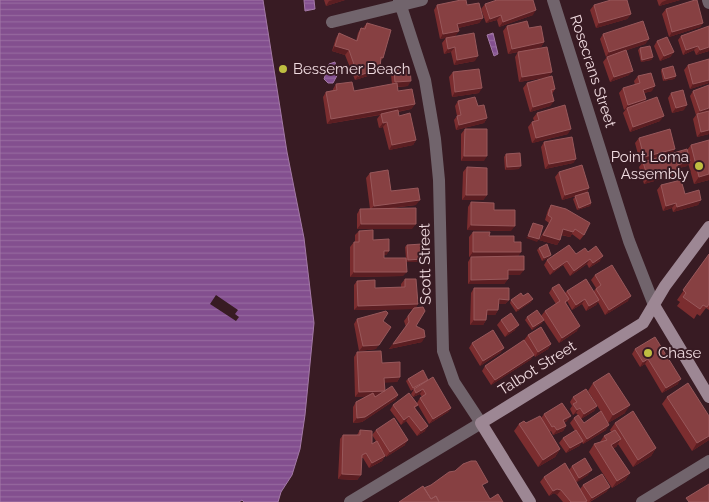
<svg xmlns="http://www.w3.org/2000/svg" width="709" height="502" font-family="Raleway,sans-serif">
<defs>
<pattern id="water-rules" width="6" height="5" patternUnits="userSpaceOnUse" patternTransform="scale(1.25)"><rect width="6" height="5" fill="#834f8f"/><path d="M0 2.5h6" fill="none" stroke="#95689e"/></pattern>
</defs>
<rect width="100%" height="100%" fill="#381b23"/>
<!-- water -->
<path fill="url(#water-rules)" stroke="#a479a7" d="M 0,0 L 263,0 L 287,152 L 304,238 L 314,323 L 305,415 L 300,449 L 292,475 L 281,492 L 278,502 L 244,502 L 242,500 L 239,502 L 0,502 Z
M 304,0 L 314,0 L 315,9 L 305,11 Z
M 493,33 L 498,54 L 494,56 L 487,35 Z
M 335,62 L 336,67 L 339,67 L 340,70 L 333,83 L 328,83 L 324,79 L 329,64 Z"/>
<!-- pier -->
<path fill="#381b23" d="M 216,295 L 238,310 L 235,314 L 239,317 L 236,321 L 210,304 Z"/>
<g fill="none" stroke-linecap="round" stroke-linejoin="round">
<!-- minor -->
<path stroke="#71646c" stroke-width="12" d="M 399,0 L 425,80 L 435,139 L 439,180 L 443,351 L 454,382 L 481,423
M 708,0 L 709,3
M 332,22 L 422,0
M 642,502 L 709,461"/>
<!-- tertiary -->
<path stroke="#71646c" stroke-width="12" d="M 553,0 L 629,241 L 654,305
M 350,502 L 481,423"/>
<!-- secondary -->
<path stroke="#9d8794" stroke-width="12" d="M 654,305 L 709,397
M 530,502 L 481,423 L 643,323 L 665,286 L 709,227"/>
</g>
<!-- wall -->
<path fill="#7b2d2f" d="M 324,0 L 345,0 L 326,6 Z
M 657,0 L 680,0 L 659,6 Z
M 485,4 L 533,15 L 499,27 L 497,20 L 486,23 L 481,9 Z
M 437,5 L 467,5 L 483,18 L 479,23 L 458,28 L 459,31 L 455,36 L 440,39 L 434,10 Z
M 594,5 L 631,14 L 627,19 L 596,28 L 590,10 Z
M 666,9 L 703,23 L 700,27 L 669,37 L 662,14 Z
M 367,23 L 383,58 L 381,60 L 380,68 L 377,73 L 355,80 L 345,55 L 332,51 L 336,38 L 339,33 L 356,41 L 358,33 L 361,28 L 363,28 Z
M 507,26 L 529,28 L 544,42 L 541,47 L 528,50 L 552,72 L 548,77 L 519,82 L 515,57 L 518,52 L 508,54 L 503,31 Z
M 709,26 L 709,51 L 696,55 L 694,50 L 683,55 L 678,40 L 681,36 Z
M 603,34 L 649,39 L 645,44 L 606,57 L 600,39 Z
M 446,38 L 475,61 L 454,65 L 451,52 L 444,54 L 442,43 Z
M 657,41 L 674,52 L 670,57 L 660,61 L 654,46 Z
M 640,48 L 653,57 L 651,60 L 641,62 L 638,50 Z
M 607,57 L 629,75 L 610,82 L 603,62 Z
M 709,59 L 709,83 L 690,89 L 684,70 L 688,65 Z
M 662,69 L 676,76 L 674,79 L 663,81 L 661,71 Z
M 394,70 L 408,86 L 398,87 L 398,91 L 415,104 L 411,109 L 398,112 L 399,116 L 416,140 L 413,145 L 389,150 L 383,127 L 379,128 L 377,119 L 380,115 L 327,124 L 323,97 L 326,92 L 333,90 L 333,89 L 336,84 L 354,91 L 392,84 L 391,75 Z
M 453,72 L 479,93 L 452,97 L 449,77 Z
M 638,76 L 652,91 L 644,93 L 646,99 L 644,102 L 660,121 L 630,132 L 623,113 L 626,109 L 624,110 L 619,93 L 623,88 L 635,85 L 634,81 Z
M 527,83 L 555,89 L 552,94 L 554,101 L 550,106 L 530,112 L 523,88 Z
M 693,91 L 709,134 L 697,137 L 693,119 L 696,115 L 690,96 Z
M 671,93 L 684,110 L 672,113 L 668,98 Z
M 458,101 L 478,106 L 487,118 L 484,123 L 456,130 L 454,120 L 457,116 L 455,106 Z
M 537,113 L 568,134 L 532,143 L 528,127 L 532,122 L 534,121 L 533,118 Z
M 465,129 L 484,161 L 461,161 L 461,134 Z
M 639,138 L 672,153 L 687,150 L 691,145 L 709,140 L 709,180 L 694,184 L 688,163 L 687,166 L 678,168 L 675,175 L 644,184 L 639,167 L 643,162 L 648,160 L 640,162 L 635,143 Z
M 544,142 L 576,159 L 573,163 L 545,169 L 541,147 Z
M 506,154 L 519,169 L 505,170 L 504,157 Z
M 467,167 L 487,195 L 483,200 L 462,200 L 463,172 Z
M 559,172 L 589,188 L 586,193 L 591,203 L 590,206 L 577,210 L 573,199 L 576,196 L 562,200 L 555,177 Z
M 370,173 L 391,191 L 416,205 L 385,209 L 412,229 L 357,229 L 357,214 L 360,209 L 370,209 L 366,178 Z
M 661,185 L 701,200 L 698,205 L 673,212 L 672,208 L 663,211 L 657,190 Z
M 471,202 L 511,231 L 467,230 L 468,207 Z
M 551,205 L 584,235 L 580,240 L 572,234 L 570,237 L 561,235 L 560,240 L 557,245 L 539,240 L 549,223 L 545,220 L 548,210 Z
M 359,231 L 389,251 L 386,255 L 384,255 L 384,258 L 406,258 L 405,247 L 407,245 L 420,262 L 406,262 L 403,276 L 350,277 L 350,247 L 354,242 L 355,242 L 355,235 Z
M 473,232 L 514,242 L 518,256 L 520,275 L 508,275 L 508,279 L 504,284 L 468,284 L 468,262 L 471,257 L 469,257 L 469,237 Z
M 539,248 L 550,257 L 542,261 L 537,250 Z
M 588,252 L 600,261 L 589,268 L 587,264 L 570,276 L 563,265 L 550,275 L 544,265 L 547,260 Z
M 709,254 L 709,310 L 706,308 L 700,316 L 697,314 L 694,319 L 677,306 L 680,302 L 677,300 Z
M 595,275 L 628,301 L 605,315 L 598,302 L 596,305 L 586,311 L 582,304 L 572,310 L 567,301 L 566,303 L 577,331 L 559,343 L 541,316 L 545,311 L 556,304 L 549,293 L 552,288 L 565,293 L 567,291 L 594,291 L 596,288 L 591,280 Z
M 405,279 L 418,304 L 416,307 L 416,326 L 422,342 L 389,349 L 406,327 L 404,321 L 413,309 L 354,310 L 354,285 L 357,281 L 375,288 L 401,287 L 401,284 Z
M 474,288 L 509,300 L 505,304 L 499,304 L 498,310 L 495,315 L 486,315 L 486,320 L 483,325 L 470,325 L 471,293 Z
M 523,296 L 531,302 L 516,312 L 510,303 L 511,300 Z
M 527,317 L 542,323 L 532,330 L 525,320 Z
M 357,319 L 383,321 L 376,349 L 359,351 L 354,324 Z
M 501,320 L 515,330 L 505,337 L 497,325 Z
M 528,335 L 551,344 L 548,349 L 535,357 L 534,355 L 530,360 L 491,385 L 482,371 L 485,366 L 524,340 Z
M 472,343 L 504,348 L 500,353 L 480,366 L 469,348 Z
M 635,349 L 678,384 L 662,393 L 645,364 L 640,367 L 632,354 Z
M 357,352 L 382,363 L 400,377 L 397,382 L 385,382 L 385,391 L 398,395 L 395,400 L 362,422 L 353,423 L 353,407 L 356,402 L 367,396 L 355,397 L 354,357 Z
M 408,379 L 428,380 L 451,408 L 448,412 L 429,424 L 418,405 L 415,408 L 425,431 L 417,436 L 406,421 L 401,425 L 390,410 L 393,405 L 417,403 L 420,398 L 422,397 L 420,394 L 413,397 L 411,394 L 414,389 L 411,391 L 406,381 Z
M 593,383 L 625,413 L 608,423 L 588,391 Z
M 573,397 L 597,406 L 594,411 L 581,419 L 584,423 L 606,430 L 583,444 L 582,442 L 579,446 L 566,453 L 559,443 L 563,438 L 575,431 L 570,423 L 574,418 L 578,415 L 576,413 L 573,415 L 570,409 L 572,406 L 570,402 Z
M 667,397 L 709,440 L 692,451 L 662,404 Z
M 544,414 L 567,421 L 564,423 L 566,426 L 563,431 L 553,435 L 551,431 L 550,432 L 560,449 L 555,457 L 538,467 L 514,431 L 519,424 L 526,423 L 541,418 Z
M 615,423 L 656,448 L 651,456 L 633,467 L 618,444 L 616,447 L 613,448 L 630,473 L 625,480 L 612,488 L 589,452 L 594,444 L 600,442 L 604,436 L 611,432 L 610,430 Z
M 360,430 L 372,444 L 376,441 L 372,435 L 376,430 L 405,445 L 386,457 L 382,450 L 385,456 L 382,461 L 369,468 L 363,458 L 361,458 L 361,475 L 357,480 L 338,479 L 340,439 L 343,435 L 357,435 Z
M 572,466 L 588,475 L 576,482 L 580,489 L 583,485 L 610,487 L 606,492 L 590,502 L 587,502 L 587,501 L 586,502 L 563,502 L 557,495 L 554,493 L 549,496 L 540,482 L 544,477 L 569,470 Z"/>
<!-- shaded-wall -->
<path fill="#5b1e22" d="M 333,0 L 345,0 L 326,6 L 329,1 Z
M 667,0 L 680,0 L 659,6 L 662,2 Z
M 536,10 L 533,15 L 499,27 L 503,22 Z
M 631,14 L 627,19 L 596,28 L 599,23 Z
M 501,15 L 497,20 L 486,23 L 490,19 Z
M 483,18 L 479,23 L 454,29 L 457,24 Z
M 703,23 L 700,27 L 669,37 L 672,32 Z
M 459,31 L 455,36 L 440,39 L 443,34 Z
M 649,39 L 645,44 L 606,57 L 609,52 Z
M 544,42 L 541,47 L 508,54 L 512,49 Z
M 335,46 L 349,50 L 345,55 L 332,51 Z
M 698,46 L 694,50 L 683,55 L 686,50 Z
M 455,47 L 451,52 L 444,54 L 448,49 Z
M 709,47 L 709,51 L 696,55 L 700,50 Z
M 674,52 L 670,57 L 660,61 L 664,56 Z
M 478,56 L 475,61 L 454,65 L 457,60 Z
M 653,57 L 651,60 L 641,62 L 642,60 Z
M 380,68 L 377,73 L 355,80 L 358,76 Z
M 633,71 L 629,75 L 610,82 L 614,77 Z
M 552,72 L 548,77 L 519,82 L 522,77 Z
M 676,76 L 674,79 L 663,81 L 665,79 Z
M 709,80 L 709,83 L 690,89 L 693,84 Z
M 411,81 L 408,86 L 392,87 L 395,82 Z
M 655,86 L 652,91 L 640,94 L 643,90 Z
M 482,88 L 479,93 L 452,97 L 455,92 Z
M 646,99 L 643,104 L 627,108 L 624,110 L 628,105 Z
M 554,101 L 550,106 L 530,112 L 533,107 Z
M 415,104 L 411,109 L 327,124 L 331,119 Z
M 687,105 L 684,110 L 672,113 L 676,108 Z
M 709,108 L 709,112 L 697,116 L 700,111 Z
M 664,116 L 660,121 L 630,132 L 633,127 Z
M 487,118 L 484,123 L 456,130 L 459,125 Z
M 387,122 L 383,127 L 379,128 L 383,123 Z
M 571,129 L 568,134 L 532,143 L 536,138 Z
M 709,130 L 709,134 L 697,137 L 701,132 Z
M 416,140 L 413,145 L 389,150 L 392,145 Z
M 675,149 L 672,154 L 640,162 L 644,157 Z
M 464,156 L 487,156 L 484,161 L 461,161 Z
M 576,159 L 573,163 L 545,169 L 549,164 Z
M 690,161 L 687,166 L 673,170 L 677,165 Z
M 521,166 L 519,169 L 505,170 L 507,167 Z
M 678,170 L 675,175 L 644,184 L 648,179 Z
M 709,174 L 709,180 L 694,184 L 699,177 Z
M 589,188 L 586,193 L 562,200 L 565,195 Z
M 466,195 L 487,195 L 483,200 L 462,200 Z
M 420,200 L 416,205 L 370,210 L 374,206 Z
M 701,200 L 698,205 L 673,212 L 677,207 Z
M 591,203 L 590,206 L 577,210 L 579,208 Z
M 676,203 L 672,208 L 663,211 L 666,206 Z
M 361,224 L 416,224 L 412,229 L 357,229 Z
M 471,225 L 515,226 L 511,231 L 467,230 Z
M 563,229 L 573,232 L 570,237 L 559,234 Z
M 543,235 L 560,240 L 557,245 L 539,240 Z
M 528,236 L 539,239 L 537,242 L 526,238 Z
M 384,251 L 389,251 L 386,255 L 380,255 Z
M 473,252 L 521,252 L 518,257 L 469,257 Z
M 551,255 L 550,257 L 542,261 L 544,258 Z
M 603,256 L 600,261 L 589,268 L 593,263 Z
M 422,259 L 420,262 L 406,262 L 408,260 Z
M 590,259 L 587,264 L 570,276 L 574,271 Z
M 567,261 L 563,265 L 550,275 L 554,270 Z
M 508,270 L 524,270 L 520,275 L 504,275 Z
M 354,272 L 407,272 L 403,276 L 350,277 Z
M 508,279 L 504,284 L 468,284 L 471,280 Z
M 631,296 L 628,301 L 605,315 L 609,310 Z
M 499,299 L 509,300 L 505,304 L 495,304 Z
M 533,299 L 531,302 L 516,312 L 518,309 Z
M 585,299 L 582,304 L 572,310 L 576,305 Z
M 599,300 L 596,305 L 586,311 L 589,306 Z
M 418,304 L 415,309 L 354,310 L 358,306 Z
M 487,310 L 498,310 L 495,315 L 483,315 Z
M 474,320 L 486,320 L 483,325 L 470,325 Z
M 544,320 L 542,323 L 532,330 L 533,327 Z
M 519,325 L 515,330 L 505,337 L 509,332 Z
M 580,326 L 577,331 L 559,343 L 562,338 Z
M 425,337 L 422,342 L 389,349 L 393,344 Z
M 551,344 L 548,349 L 535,357 L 538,352 Z
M 379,345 L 376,349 L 359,351 L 363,346 Z
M 504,348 L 500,353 L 480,366 L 483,361 Z
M 534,355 L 530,360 L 491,385 L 495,380 Z
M 648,359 L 645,364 L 640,367 L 643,362 Z
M 400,377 L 397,382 L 381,383 L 384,378 Z
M 681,379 L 678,384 L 662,393 L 666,388 Z
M 423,389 L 420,394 L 413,397 L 416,393 Z
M 385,391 L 381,396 L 355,397 L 359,392 Z
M 398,395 L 395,400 L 362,422 L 353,423 L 357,418 Z
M 630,405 L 625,413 L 608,423 L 613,415 Z
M 597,406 L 594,411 L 581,419 L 584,414 Z
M 451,408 L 448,412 L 429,424 L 433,419 Z
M 580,408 L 576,413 L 573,415 L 577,410 Z
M 409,416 L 406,421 L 401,425 L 404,420 Z
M 571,416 L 567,421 L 559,425 L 563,420 Z
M 609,425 L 606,430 L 583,444 L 587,439 Z
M 428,426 L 425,431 L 417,436 L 421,431 Z
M 566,426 L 563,431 L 553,435 L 557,430 Z
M 709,436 L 709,440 L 692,451 L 697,443 Z
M 621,439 L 616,447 L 606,452 L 611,445 Z
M 408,440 L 405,445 L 386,457 L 390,452 Z
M 583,441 L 579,446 L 566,453 L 570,448 Z
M 656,448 L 651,456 L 633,467 L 638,460 Z
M 560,449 L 555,457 L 538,467 L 543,460 Z
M 385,456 L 382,461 L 369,468 L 372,463 Z
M 592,470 L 588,475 L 576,483 L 579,478 Z
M 630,473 L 625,480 L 612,488 L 617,481 Z
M 342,474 L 361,475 L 357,480 L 338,479 Z
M 610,487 L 606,492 L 589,502 L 592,498 Z
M 557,489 L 561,490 L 557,495 L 554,493 L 549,496 L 553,491 Z"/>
<!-- building -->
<path fill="#874042" stroke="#98585b" d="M 461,0 L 466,0 L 467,5 L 479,3 L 483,18 L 457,24 L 459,31 L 443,34 L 437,5 Z
M 497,0 L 533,0 L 536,10 L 503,22 L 501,15 L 490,19 L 485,4 Z
M 611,0 L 627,0 L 631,14 L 599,23 L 594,5 Z
M 695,0 L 697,0 L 703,23 L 672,32 L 666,9 Z
M 527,21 L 529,28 L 541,26 L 544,42 L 512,49 L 507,26 Z
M 643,21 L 649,39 L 609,52 L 603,34 Z
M 367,23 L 391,30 L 383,58 L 381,57 L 380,68 L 358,76 L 349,50 L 335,46 L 339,33 L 357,41 L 361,28 L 365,29 Z
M 709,26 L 709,47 L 700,50 L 698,46 L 686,50 L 681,36 Z
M 474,33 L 478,56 L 457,60 L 455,47 L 448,49 L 446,38 Z
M 667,37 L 674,52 L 664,56 L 657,41 Z
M 650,46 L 653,57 L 642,60 L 640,48 Z
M 547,47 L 552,72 L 522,77 L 518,52 Z
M 626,50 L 633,71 L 614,77 L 607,57 Z
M 709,59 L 709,80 L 693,84 L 688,65 Z
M 673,66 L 676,76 L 665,79 L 662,69 Z
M 410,68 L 411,81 L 395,82 L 394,70 Z
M 479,69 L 482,88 L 455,92 L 453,72 Z
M 651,73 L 655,86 L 643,90 L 646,99 L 628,105 L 623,88 L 640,83 L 638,76 Z
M 552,76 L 555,89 L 551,90 L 554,101 L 533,107 L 527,83 Z
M 352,82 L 354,91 L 397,83 L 398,91 L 412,89 L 415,104 L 331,119 L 326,92 L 337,90 L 336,84 Z
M 709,85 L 709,108 L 700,111 L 693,91 Z
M 683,90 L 687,105 L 676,108 L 671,93 Z
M 475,97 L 478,106 L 484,105 L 487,118 L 459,125 L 457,116 L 461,115 L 458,101 Z
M 657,97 L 664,116 L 633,127 L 627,108 Z
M 565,105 L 571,129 L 536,138 L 532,122 L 539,120 L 537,113 Z
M 398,110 L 399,116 L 410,113 L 416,140 L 392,145 L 387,122 L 383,123 L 381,114 Z
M 709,111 L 709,130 L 701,132 L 697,114 Z
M 465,129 L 487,129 L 487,156 L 464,156 Z
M 670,129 L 675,149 L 644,157 L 639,138 Z
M 572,137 L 576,159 L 549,164 L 544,142 Z
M 709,140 L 709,174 L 699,177 L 691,145 Z
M 687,149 L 690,161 L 677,165 L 678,170 L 648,179 L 643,162 Z
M 520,153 L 521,166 L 507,167 L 506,154 Z
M 582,165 L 589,188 L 565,195 L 559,172 Z
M 467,167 L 487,168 L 487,195 L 466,195 Z
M 388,170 L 391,191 L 418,188 L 420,200 L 374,206 L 370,173 Z
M 681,180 L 685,194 L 699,190 L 701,200 L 677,207 L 676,203 L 666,206 L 661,185 Z
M 588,192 L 591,203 L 579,208 L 575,196 Z
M 471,202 L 494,203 L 494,210 L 515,210 L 515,226 L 471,225 Z
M 551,205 L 566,209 L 590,223 L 584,235 L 575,229 L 573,232 L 563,229 L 560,240 L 543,235 L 552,218 L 548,215 Z
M 416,208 L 416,224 L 361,224 L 360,209 Z
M 533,223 L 543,226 L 539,239 L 528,236 Z
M 373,230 L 373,240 L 389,239 L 389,251 L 384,251 L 384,258 L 406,258 L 407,272 L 354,272 L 354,242 L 359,242 L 359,231 Z
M 473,232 L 490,232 L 489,236 L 514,236 L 514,242 L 521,242 L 521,252 L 473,252 Z
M 422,244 L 422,259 L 408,260 L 407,245 Z
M 547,244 L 551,255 L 544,258 L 539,248 Z
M 569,245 L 576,254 L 585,248 L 588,252 L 596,246 L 603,256 L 593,263 L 590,259 L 574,271 L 567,261 L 554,270 L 547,260 Z
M 709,254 L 709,304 L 707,307 L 703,305 L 700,309 L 683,297 L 686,293 L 683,290 Z
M 524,256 L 524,270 L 508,270 L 508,279 L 471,280 L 471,257 Z
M 612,265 L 631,296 L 609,310 L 596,289 L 601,285 L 595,275 Z
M 405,279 L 416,279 L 418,304 L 358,306 L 357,281 L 375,280 L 375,288 L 405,287 Z
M 586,279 L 599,300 L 589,306 L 585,299 L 576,305 L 567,291 Z
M 559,284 L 569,299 L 565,302 L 580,326 L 562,338 L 545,311 L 560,301 L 552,288 Z
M 474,288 L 509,288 L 509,300 L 499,299 L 498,310 L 487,310 L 486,320 L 474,320 Z
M 521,293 L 523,296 L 528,293 L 533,299 L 518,309 L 511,300 Z
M 423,307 L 425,311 L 416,326 L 424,330 L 425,337 L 393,344 L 409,322 L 408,316 L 414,308 Z
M 537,310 L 544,320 L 533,327 L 527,317 Z
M 386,311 L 388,313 L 383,321 L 391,327 L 379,345 L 363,346 L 357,319 Z
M 511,313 L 519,325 L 509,332 L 501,320 Z
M 541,327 L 551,344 L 538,352 L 528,335 Z
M 493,330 L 504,348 L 483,361 L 472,343 Z
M 655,337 L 681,379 L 666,388 L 648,359 L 643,362 L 635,349 Z
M 524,340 L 534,355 L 495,380 L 485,366 Z
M 381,351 L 382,363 L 400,362 L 400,377 L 384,378 L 385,391 L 359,392 L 357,352 Z
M 423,370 L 428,380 L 413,388 L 408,379 Z
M 609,373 L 630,405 L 613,415 L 593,383 Z
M 433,377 L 451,408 L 433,419 L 420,398 L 426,394 L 423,389 L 416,393 L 414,389 Z
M 688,383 L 709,416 L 709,436 L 697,443 L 667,397 Z
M 392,386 L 398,395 L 365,417 L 357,418 L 356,402 L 373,393 L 375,397 Z
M 586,389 L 597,406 L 584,414 L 580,408 L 577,410 L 573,404 L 577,402 L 573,397 Z
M 409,393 L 418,405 L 414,407 L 428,426 L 421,431 L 409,416 L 404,420 L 393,405 Z
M 562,403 L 571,416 L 563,420 L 566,426 L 557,430 L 554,426 L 552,427 L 544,414 Z
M 601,411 L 609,425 L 587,439 L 574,418 L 578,415 L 584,423 Z
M 633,411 L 656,448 L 638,460 L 615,423 Z
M 540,416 L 560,449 L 543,460 L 519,424 L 524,421 L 526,423 Z
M 394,418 L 408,440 L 390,452 L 376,430 Z
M 360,430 L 372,431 L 372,444 L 377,441 L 385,456 L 372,463 L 366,453 L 362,455 L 361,475 L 342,474 L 343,435 L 360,435 Z
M 576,430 L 583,441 L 570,448 L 563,438 Z
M 615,430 L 621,439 L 611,445 L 630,473 L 617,481 L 594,444 L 607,440 L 604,436 Z
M 585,458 L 592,470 L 579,478 L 572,466 Z
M 471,461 L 476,461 L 488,482 L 482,485 L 490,499 L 498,494 L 503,502 L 439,502 L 436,496 L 431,499 L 424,488 L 431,485 L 449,472 L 455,471 L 463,464 Z
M 565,463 L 587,501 L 585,502 L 571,502 L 561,490 L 557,489 L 553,491 L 544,477 Z
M 602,474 L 610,487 L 592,498 L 583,485 Z
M 709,484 L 709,502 L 689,502 L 686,498 Z
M 423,486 L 431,499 L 436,496 L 439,502 L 399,502 Z"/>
<!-- markers -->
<g fill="#bfbe41" stroke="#381b23" stroke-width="2">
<circle cx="283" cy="69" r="5"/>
<circle cx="699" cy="166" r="5"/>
<circle cx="648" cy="353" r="5"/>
</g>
<g text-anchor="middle" stroke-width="4" stroke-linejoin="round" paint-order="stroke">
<!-- poi labels -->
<g font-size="15" fill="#f0dbe0" stroke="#381b23" text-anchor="start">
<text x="293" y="74">Bessemer Beach</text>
<text x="689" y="162" text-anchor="end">Point Loma<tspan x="689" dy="17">Assembly</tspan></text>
<text x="658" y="358">Chase</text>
</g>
<!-- street labels -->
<g font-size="15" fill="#f0dbe0" stroke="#381b23">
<text transform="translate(593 71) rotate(72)" y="5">Rosecrans Street</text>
<text transform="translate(425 264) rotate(-91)" y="5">Scott Street</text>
<text transform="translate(537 368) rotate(-32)" y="5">Talbot Street</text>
</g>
</g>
</svg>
